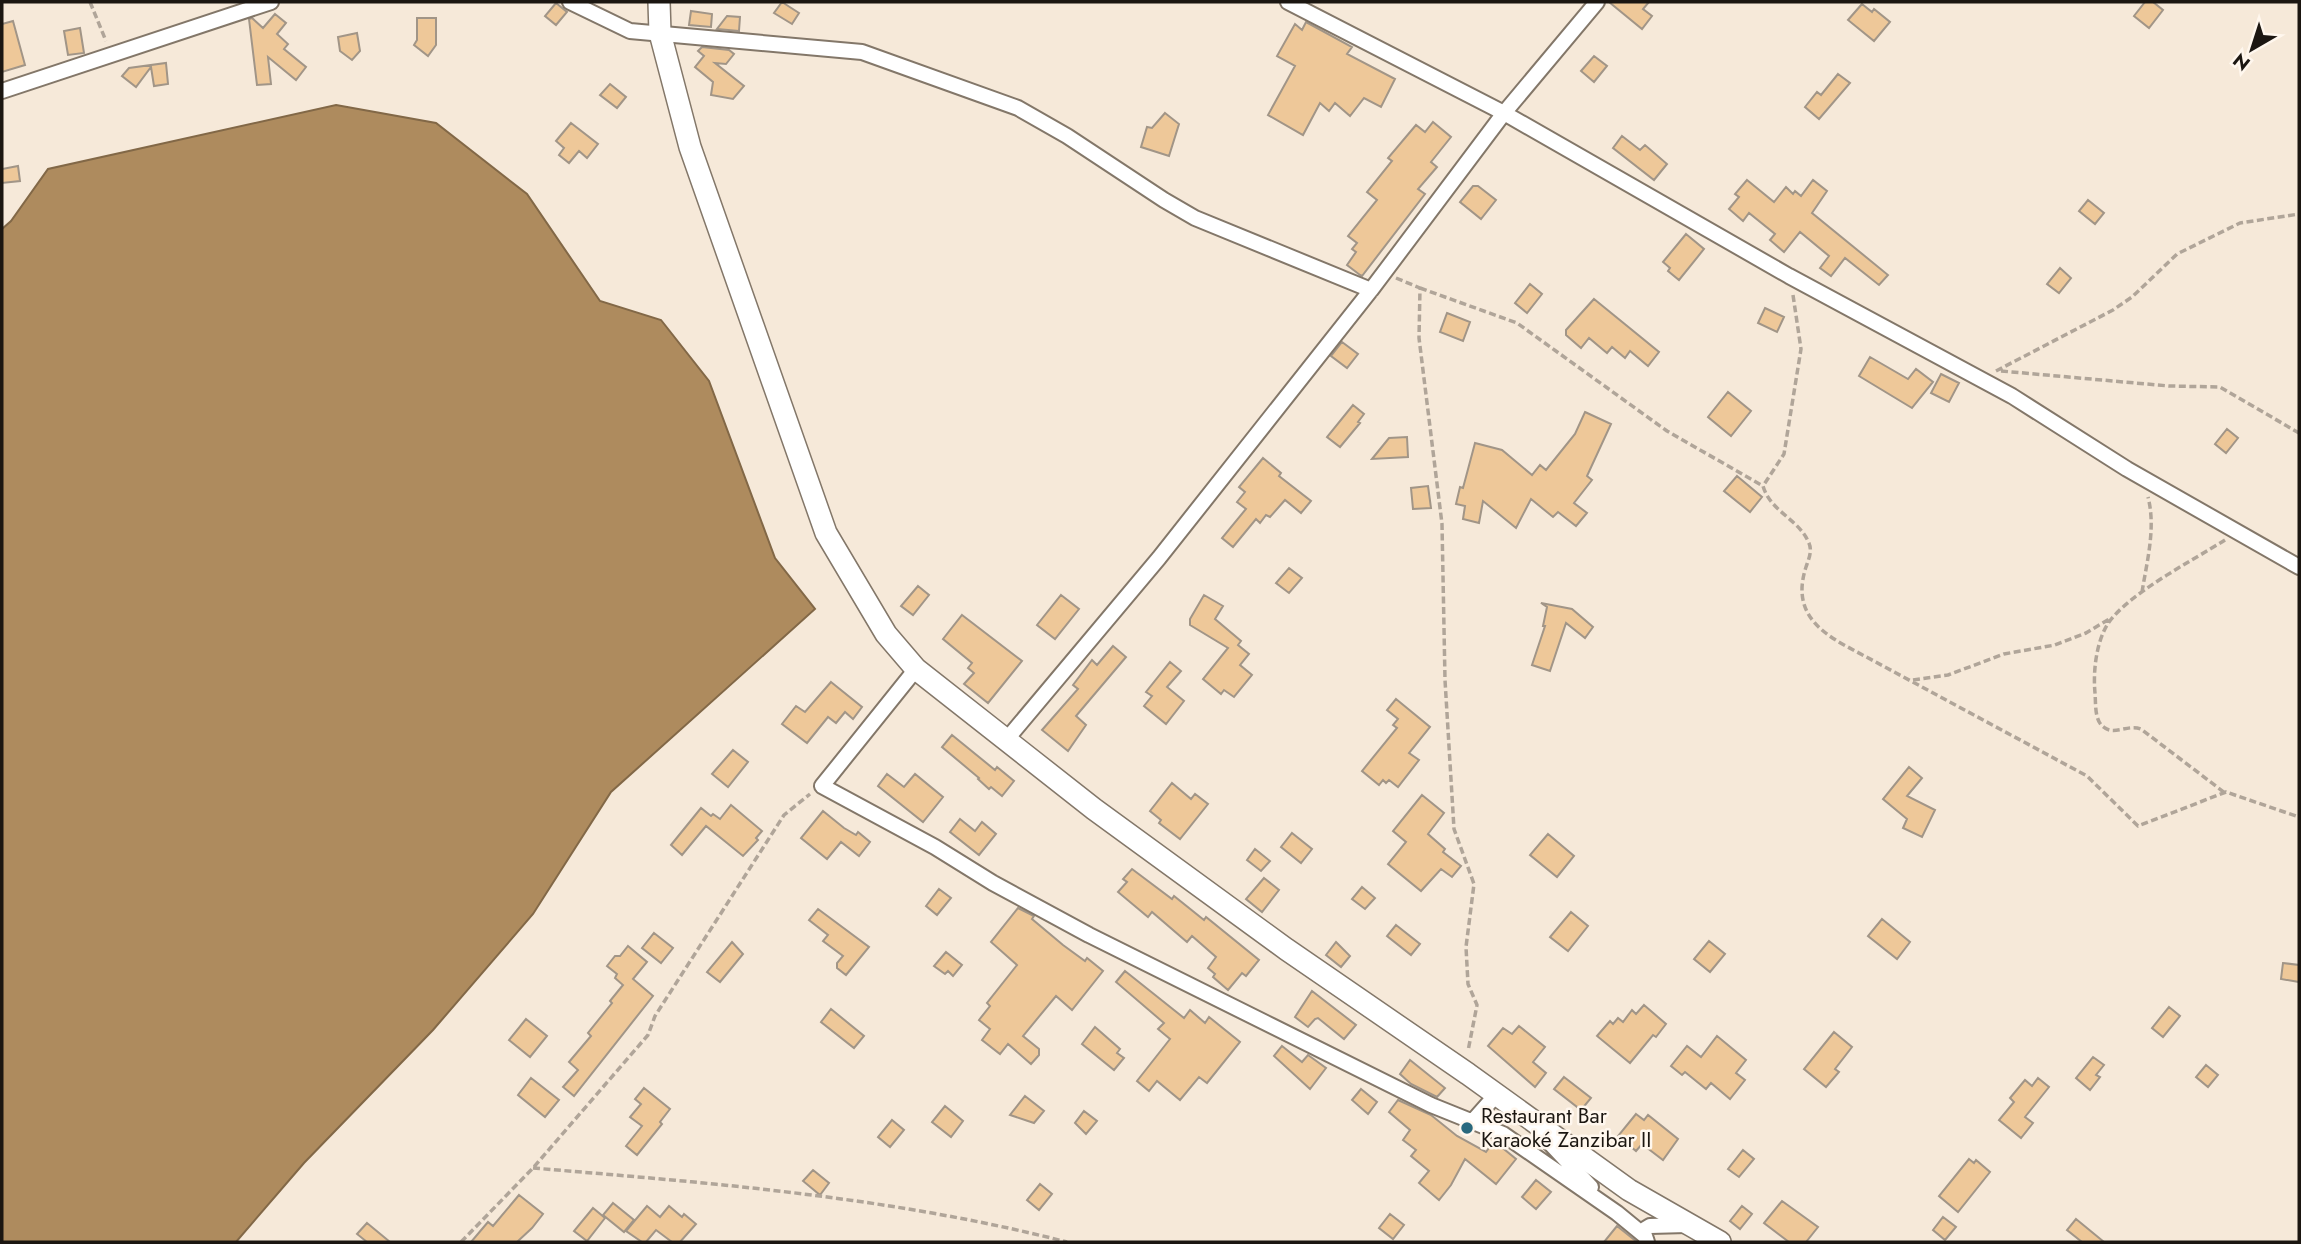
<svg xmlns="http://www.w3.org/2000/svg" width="2301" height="1244" font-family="Jost,sans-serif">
<rect width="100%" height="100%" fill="#f6e9d9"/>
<!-- water -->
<path fill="#ae8b5e" stroke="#826847" stroke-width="2" d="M 336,105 L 436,123 L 527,194 L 600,301 L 661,320 L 709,381 L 775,558 L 815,609 L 611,792 L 533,914 L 433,1030 L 304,1163 L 236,1242 L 2,1242 L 2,229 L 11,221 L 48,169 Z"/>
<!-- building -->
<path fill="#eec899" stroke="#a19587" stroke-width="2" d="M 782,2 L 799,13 L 792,24 L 774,13 Z
M 1609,2 L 1649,2 L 1643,9 L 1652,16 L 1642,29 Z
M 2145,2 L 2153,2 L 2163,10 L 2149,28 L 2134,16 Z
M 556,3 L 567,12 L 556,25 L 545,16 Z
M 1862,4 L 1872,12 L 1874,9 L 1890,22 L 1874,41 L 1848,20 Z
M 691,11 L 712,14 L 711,27 L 689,25 Z
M 275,14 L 286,23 L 277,34 L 288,44 L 284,49 L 306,67 L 296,80 L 268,57 L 271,84 L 257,85 L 249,19 L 252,18 L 263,28 Z
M 727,16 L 740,17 L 739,31 L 717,29 Z
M 417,18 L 436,18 L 436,45 L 428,56 L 414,45 L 417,40 Z
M 13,21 L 25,65 L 2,72 L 2,24 Z
M 1306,22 L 1352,47 L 1347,54 L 1395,79 L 1381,107 L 1364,98 L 1350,116 L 1335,103 L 1329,111 L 1320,103 L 1303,135 L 1268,115 L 1295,66 L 1277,56 L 1295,24 L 1302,30 Z
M 80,28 L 84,53 L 68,55 L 64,31 Z
M 357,33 L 360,51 L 352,60 L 340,51 L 338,37 Z
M 702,47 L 729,50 L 734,54 L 726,64 L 715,63 L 744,86 L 733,99 L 711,95 L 713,82 L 695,67 L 704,56 L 698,51 Z
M 1594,56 L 1607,66 L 1594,82 L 1581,71 Z
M 166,63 L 168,84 L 154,86 L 151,67 L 136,87 L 122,76 L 129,68 Z
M 1838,74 L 1850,83 L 1819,119 L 1805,107 L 1817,92 L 1821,95 Z
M 610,84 L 626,97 L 617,108 L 600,95 Z
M 1165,113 L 1179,124 L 1169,156 L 1141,147 L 1147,127 L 1152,128 Z
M 1433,122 L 1451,137 L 1431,162 L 1437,167 L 1418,189 L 1425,194 L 1362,276 L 1360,275 L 1347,265 L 1356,252 L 1352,249 L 1357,243 L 1348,236 L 1377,200 L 1367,192 L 1392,161 L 1388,158 L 1416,125 L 1425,132 Z
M 571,123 L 598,144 L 587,158 L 579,151 L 569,163 L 559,155 L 564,148 L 556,141 Z
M 1622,136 L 1640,150 L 1645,145 L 1667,164 L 1654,180 L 1613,148 Z
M 18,166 L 20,181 L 2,183 L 2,169 Z
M 1747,180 L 1774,202 L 1786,187 L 1793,194 L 1795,191 L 1801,196 L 1813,180 L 1827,191 L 1812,213 L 1888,275 L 1879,285 L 1845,258 L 1831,276 L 1820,268 L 1829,256 L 1800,232 L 1784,252 L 1770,240 L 1775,234 L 1749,213 L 1743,221 L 1729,209 L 1739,197 L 1735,194 Z
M 1473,186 L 1478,186 L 1496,200 L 1481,219 L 1460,202 Z
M 2088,200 L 2104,213 L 2095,224 L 2079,211 Z
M 1686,234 L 1704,249 L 1679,280 L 1668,271 L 1670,268 L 1663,262 Z
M 2060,268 L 2071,278 L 2059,293 L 2047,284 Z
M 1530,284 L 1542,294 L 1527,313 L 1515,303 Z
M 1594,299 L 1659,352 L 1648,366 L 1630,351 L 1625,358 L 1612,347 L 1607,353 L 1589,338 L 1581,348 L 1566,335 L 1566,330 Z
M 1765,308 L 1784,317 L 1777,332 L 1758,323 Z
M 1447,313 L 1470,322 L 1463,341 L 1440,332 Z
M 1342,342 L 1358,354 L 1347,368 L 1331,356 Z
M 1870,357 L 1908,379 L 1916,369 L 1933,382 L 1912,408 L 1859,376 Z
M 1941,374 L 1959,383 L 1949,402 L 1931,393 Z
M 1728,392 L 1751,411 L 1731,436 L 1708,417 Z
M 1353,405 L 1364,414 L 1358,422 L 1360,423 L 1340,447 L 1327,437 Z
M 1585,412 L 1611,424 L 1587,476 L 1592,480 L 1574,503 L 1587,513 L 1576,526 L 1558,512 L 1553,517 L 1531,499 L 1516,528 L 1483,501 L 1479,523 L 1463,519 L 1465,506 L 1456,504 L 1460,487 L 1463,488 L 1475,443 L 1502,450 L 1532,475 L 1540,465 L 1546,470 L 1575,434 Z
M 2227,429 L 2238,438 L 2226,453 L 2215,444 Z
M 1407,437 L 1408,457 L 1372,459 L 1389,438 Z
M 1263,458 L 1281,473 L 1279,476 L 1311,501 L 1301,513 L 1285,500 L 1270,517 L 1266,515 L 1260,523 L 1256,519 L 1233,547 L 1222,538 L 1246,509 L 1237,502 L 1245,492 L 1239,487 Z
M 1737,476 L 1762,497 L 1750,512 L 1724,491 Z
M 1428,486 L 1431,508 L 1413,509 L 1411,488 Z
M 1289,568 L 1302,578 L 1289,593 L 1276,583 Z
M 918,586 L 929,595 L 913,615 L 901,606 Z
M 1061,595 L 1079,609 L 1055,639 L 1037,625 Z
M 1204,595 L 1223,606 L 1215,619 L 1241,641 L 1238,645 L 1249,654 L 1240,665 L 1252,675 L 1234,697 L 1224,690 L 1221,694 L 1203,679 L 1228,648 L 1190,625 L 1190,619 Z
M 1541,603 L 1572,609 L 1593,627 L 1585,638 L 1566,623 L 1550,671 L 1532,665 L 1545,626 L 1543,626 L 1547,607 Z
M 962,615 L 1022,661 L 988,703 L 964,684 L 974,673 L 968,668 L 972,663 L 943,639 Z
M 1113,646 L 1126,657 L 1076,716 L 1086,725 L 1068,751 L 1042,730 L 1078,689 L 1073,685 L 1092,660 L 1097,665 Z
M 1170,662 L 1181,671 L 1167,687 L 1184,701 L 1166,724 L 1144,706 L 1152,696 L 1146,692 Z
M 831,682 L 862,707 L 853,719 L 845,712 L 836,723 L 828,717 L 807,743 L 782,724 L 796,706 L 805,712 Z
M 1396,699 L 1430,727 L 1409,753 L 1419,760 L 1398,787 L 1389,780 L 1386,783 L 1383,780 L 1379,785 L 1362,771 L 1397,728 L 1393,725 L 1398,719 L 1387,710 Z
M 952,735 L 995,770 L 997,767 L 1014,781 L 1002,796 L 991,787 L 989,789 L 978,779 L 979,778 L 942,747 Z
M 733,750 L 748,762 L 728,787 L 712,774 Z
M 1909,767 L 1922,778 L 1907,796 L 1935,810 L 1922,837 L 1903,828 L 1907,819 L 1883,799 Z
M 887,774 L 904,787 L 915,774 L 943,797 L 923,822 L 878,786 Z
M 1172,783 L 1191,799 L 1195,794 L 1208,804 L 1180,839 L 1159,823 L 1161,820 L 1150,811 Z
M 1422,795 L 1444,813 L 1428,834 L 1445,849 L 1443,852 L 1461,866 L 1452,877 L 1441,869 L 1421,891 L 1388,864 L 1406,842 L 1393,831 Z
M 731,805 L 762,831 L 756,838 L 758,840 L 743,856 L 706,826 L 682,855 L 671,845 L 701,808 L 711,816 L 713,814 L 720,819 Z
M 823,811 L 844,828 L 856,835 L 858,832 L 870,842 L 859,856 L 841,842 L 827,859 L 801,838 Z
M 960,819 L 975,831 L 982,822 L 996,834 L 979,855 L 950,832 Z
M 1292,833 L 1312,849 L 1301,863 L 1281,847 Z
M 1548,834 L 1574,856 L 1557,877 L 1530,855 Z
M 1255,849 L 1270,861 L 1261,871 L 1247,860 Z
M 1132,869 L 1172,899 L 1174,896 L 1204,920 L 1206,917 L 1259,960 L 1246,976 L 1242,973 L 1228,990 L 1213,977 L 1215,974 L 1208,968 L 1216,957 L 1192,936 L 1187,942 L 1152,912 L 1148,917 L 1118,892 L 1127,882 L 1123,879 Z
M 1264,878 L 1279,890 L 1262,912 L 1246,899 Z
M 1362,887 L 1375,898 L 1365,909 L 1352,899 Z
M 939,889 L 951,898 L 937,915 L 926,906 Z
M 1018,908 L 1034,916 L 1032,919 L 1063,945 L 1085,961 L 1087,958 L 1103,971 L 1072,1010 L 1056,996 L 1023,1036 L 1039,1049 L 1039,1055 L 1031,1064 L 1008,1044 L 1000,1054 L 982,1040 L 990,1029 L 979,1020 L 990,1006 L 987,1003 L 1017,965 L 991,942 Z
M 818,909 L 869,947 L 846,975 L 837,968 L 837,963 L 843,956 L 823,941 L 828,935 L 809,920 Z
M 1571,912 L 1588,926 L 1568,951 L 1550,937 Z
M 1882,919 L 1910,942 L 1897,959 L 1868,936 Z
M 1396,925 L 1420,944 L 1411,955 L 1387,936 Z
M 654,933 L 673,948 L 661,963 L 642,948 Z
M 1709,941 L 1725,954 L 1710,972 L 1694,959 Z
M 732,942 L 743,954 L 720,982 L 707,972 Z
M 1336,942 L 1350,956 L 1341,967 L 1326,955 Z
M 628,946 L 647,962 L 633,979 L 653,996 L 574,1096 L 563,1087 L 578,1070 L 569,1062 L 591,1036 L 588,1033 L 612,1003 L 610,1001 L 623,985 L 615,978 L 617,974 L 607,966 L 615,956 L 620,956 Z
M 946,952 L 962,965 L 953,976 L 948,971 L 945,974 L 934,966 Z
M 2283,963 L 2299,965 L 2299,982 L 2281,979 Z
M 1125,971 L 1184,1018 L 1190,1010 L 1205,1023 L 1209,1017 L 1240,1042 L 1207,1083 L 1199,1077 L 1180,1100 L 1157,1081 L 1149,1091 L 1137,1081 L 1170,1039 L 1158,1029 L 1164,1023 L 1116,982 Z
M 1312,991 L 1356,1025 L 1344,1039 L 1318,1018 L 1315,1019 L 1308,1027 L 1295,1017 Z
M 1644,1005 L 1666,1024 L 1656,1037 L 1653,1035 L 1630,1063 L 1597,1036 L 1610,1021 L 1613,1024 L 1618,1018 L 1623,1022 L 1632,1010 L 1636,1014 Z
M 2169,1007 L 2180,1016 L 2163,1037 L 2152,1028 Z
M 831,1009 L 864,1036 L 854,1048 L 821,1022 Z
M 526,1019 L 547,1036 L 530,1057 L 509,1040 Z
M 1519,1026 L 1545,1047 L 1533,1062 L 1546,1073 L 1535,1087 L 1488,1046 L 1503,1028 L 1512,1034 Z
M 1095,1027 L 1120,1049 L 1117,1053 L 1124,1058 L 1114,1070 L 1082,1044 Z
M 1834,1032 L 1852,1047 L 1835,1069 L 1839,1072 L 1826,1087 L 1804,1069 Z
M 1717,1036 L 1746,1060 L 1736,1073 L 1745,1080 L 1730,1099 L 1711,1083 L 1706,1089 L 1685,1072 L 1682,1075 L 1671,1066 L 1687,1046 L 1701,1057 Z
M 1282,1046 L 1302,1062 L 1308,1055 L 1326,1068 L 1310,1089 L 1274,1056 Z
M 2093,1057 L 2104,1065 L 2096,1075 L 2100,1077 L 2090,1090 L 2076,1078 Z
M 1410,1060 L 1445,1088 L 1437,1097 L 1411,1084 L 1400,1074 Z
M 2206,1065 L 2218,1075 L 2208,1087 L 2196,1077 Z
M 1564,1077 L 1591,1098 L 1581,1110 L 1554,1089 Z
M 531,1078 L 559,1100 L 545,1117 L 518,1095 Z
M 2038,1078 L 2049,1087 L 2025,1117 L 2033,1123 L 2021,1138 L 1999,1120 L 2014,1102 L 2010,1098 L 2025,1080 L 2032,1086 Z
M 644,1088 L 670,1109 L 660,1122 L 662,1124 L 637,1155 L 626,1146 L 642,1126 L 630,1117 L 641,1104 L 635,1099 Z
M 1361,1089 L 1377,1102 L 1368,1114 L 1352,1100 Z
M 1025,1096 L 1044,1111 L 1034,1123 L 1010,1115 Z
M 1398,1100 L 1431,1115 L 1457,1136 L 1486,1152 L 1494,1141 L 1516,1159 L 1496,1184 L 1465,1159 L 1451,1185 L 1439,1200 L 1419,1183 L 1429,1171 L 1411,1156 L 1416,1150 L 1403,1140 L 1410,1130 L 1389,1112 Z
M 945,1106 L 963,1121 L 951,1137 L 932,1122 Z
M 1084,1111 L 1097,1121 L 1086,1134 L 1075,1123 Z
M 1636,1114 L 1644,1120 L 1648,1115 L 1678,1139 L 1663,1160 L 1642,1144 L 1636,1151 L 1618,1136 Z
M 892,1120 L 904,1130 L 890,1147 L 878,1137 Z
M 1743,1150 L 1754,1159 L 1739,1177 L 1728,1169 Z
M 1969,1159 L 1974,1163 L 1976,1160 L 1990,1172 L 1958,1212 L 1939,1196 Z
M 813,1170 L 829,1183 L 820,1195 L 803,1181 Z
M 1536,1180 L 1551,1192 L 1536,1209 L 1522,1197 Z
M 1040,1184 L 1052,1194 L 1039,1210 L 1027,1200 Z
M 519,1195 L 543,1214 L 532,1228 L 517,1242 L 471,1242 L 488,1222 L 493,1226 Z
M 1782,1201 L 1818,1227 L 1806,1242 L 1789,1242 L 1764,1223 Z
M 613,1203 L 634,1220 L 624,1232 L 603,1215 Z
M 647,1206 L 660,1217 L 669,1206 L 682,1217 L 684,1214 L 696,1224 L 680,1242 L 672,1242 L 656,1230 L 646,1242 L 642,1242 L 626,1231 Z
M 1742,1206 L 1752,1214 L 1740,1229 L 1730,1221 Z
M 593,1208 L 605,1218 L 587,1241 L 574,1231 Z
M 1390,1214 L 1404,1225 L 1393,1239 L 1379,1228 Z
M 1943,1217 L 1956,1227 L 1945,1240 L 1933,1230 Z
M 2076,1219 L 2104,1242 L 2082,1242 L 2067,1230 Z
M 367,1223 L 390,1242 L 367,1242 L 357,1234 Z
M 1617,1226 L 1637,1242 L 1604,1242 Z"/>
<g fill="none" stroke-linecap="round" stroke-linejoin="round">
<defs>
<path id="minor" d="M 570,2 L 630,31 L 862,52 L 1018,108 L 1067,136 L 1164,200 L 1195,218 L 1371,290
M 1288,2 L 1504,113 L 1789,276 L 2012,396 L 2127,469 L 2299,567
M 2,91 L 271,2
M 916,669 L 822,786 L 935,847 L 993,883 L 1089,935 L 1431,1105 L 1503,1134 L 1617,1213 L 1645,1236 L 1647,1242
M 1007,739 L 1159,558 L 1371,290 L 1504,113 L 1597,2
M 1472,1122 L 1496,1095
M 1545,1138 L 1591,1187
M 1644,1235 L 1645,1229 L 1650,1226 L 1687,1225"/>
<path id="secondary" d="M 659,2 L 660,33 L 690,147 L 826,533 L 886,634 L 916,669 L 1094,809 L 1286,949 L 1468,1074 L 1629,1190 L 1720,1242"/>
</defs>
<!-- minor casing -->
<use href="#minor" stroke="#837769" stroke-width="18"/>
<!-- secondary casing -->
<use href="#secondary" stroke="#837769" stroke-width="24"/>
<!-- path -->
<path stroke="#b0a599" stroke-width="3.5" stroke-dasharray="7 3.5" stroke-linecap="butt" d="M 90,2 L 106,41
M 1396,278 L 1420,288 L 1419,338 L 1442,524 L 1445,680 L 1454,829 L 1474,884 L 1466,947 L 1468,984 L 1477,1005 L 1468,1051
M 1420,288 L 1517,323 L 1667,431 L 1763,486
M 1793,295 L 1801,349 L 1784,454 L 1763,486 C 1770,511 1798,519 1808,541 C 1813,550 1809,558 1806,567 C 1793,607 1813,628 1846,646 L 2087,776 L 2138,826 L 2226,792 L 2299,817
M 1996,371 L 2113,310 L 2132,297 L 2177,254 L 2240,223 L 2299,214
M 2001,371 L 2169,386 L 2220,387 L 2299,433
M 2225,540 C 2192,561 2127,594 2107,625 C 2096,644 2093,672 2095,693 C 2096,704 2094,722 2105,728 C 2115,735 2129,724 2141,729 L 2225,793
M 2142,592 C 2147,561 2156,528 2148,497
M 1913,680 L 1948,675 L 2004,654 L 2055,645 L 2086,633 L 2111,618
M 533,1168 C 712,1183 892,1197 1067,1242
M 461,1242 L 533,1168 L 648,1035 L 655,1016 L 784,815 L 810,794"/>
<!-- minor -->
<use href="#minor" stroke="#fff" stroke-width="14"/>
<!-- secondary -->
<use href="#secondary" stroke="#fff" stroke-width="21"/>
</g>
<!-- markers -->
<circle fill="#29687d" stroke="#fff7ee" stroke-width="2.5" cx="1467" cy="1128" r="7"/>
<g text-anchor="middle" stroke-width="5" stroke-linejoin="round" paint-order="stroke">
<!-- poi labels -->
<g font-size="21" fill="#1b1611" stroke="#fff7ee" text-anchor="start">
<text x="1481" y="1123">Restaurant Bar<tspan x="1481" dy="24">Karaoké Zanzibar II</tspan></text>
</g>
</g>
<!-- border -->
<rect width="2301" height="1244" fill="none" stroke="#1b1611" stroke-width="7"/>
<!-- north arrow -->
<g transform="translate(2252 49) rotate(219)" stroke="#fff7ee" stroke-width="5" paint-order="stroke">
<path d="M0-5L12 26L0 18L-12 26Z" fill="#1b1611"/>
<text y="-10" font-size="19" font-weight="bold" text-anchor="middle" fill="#1b1611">N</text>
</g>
</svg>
